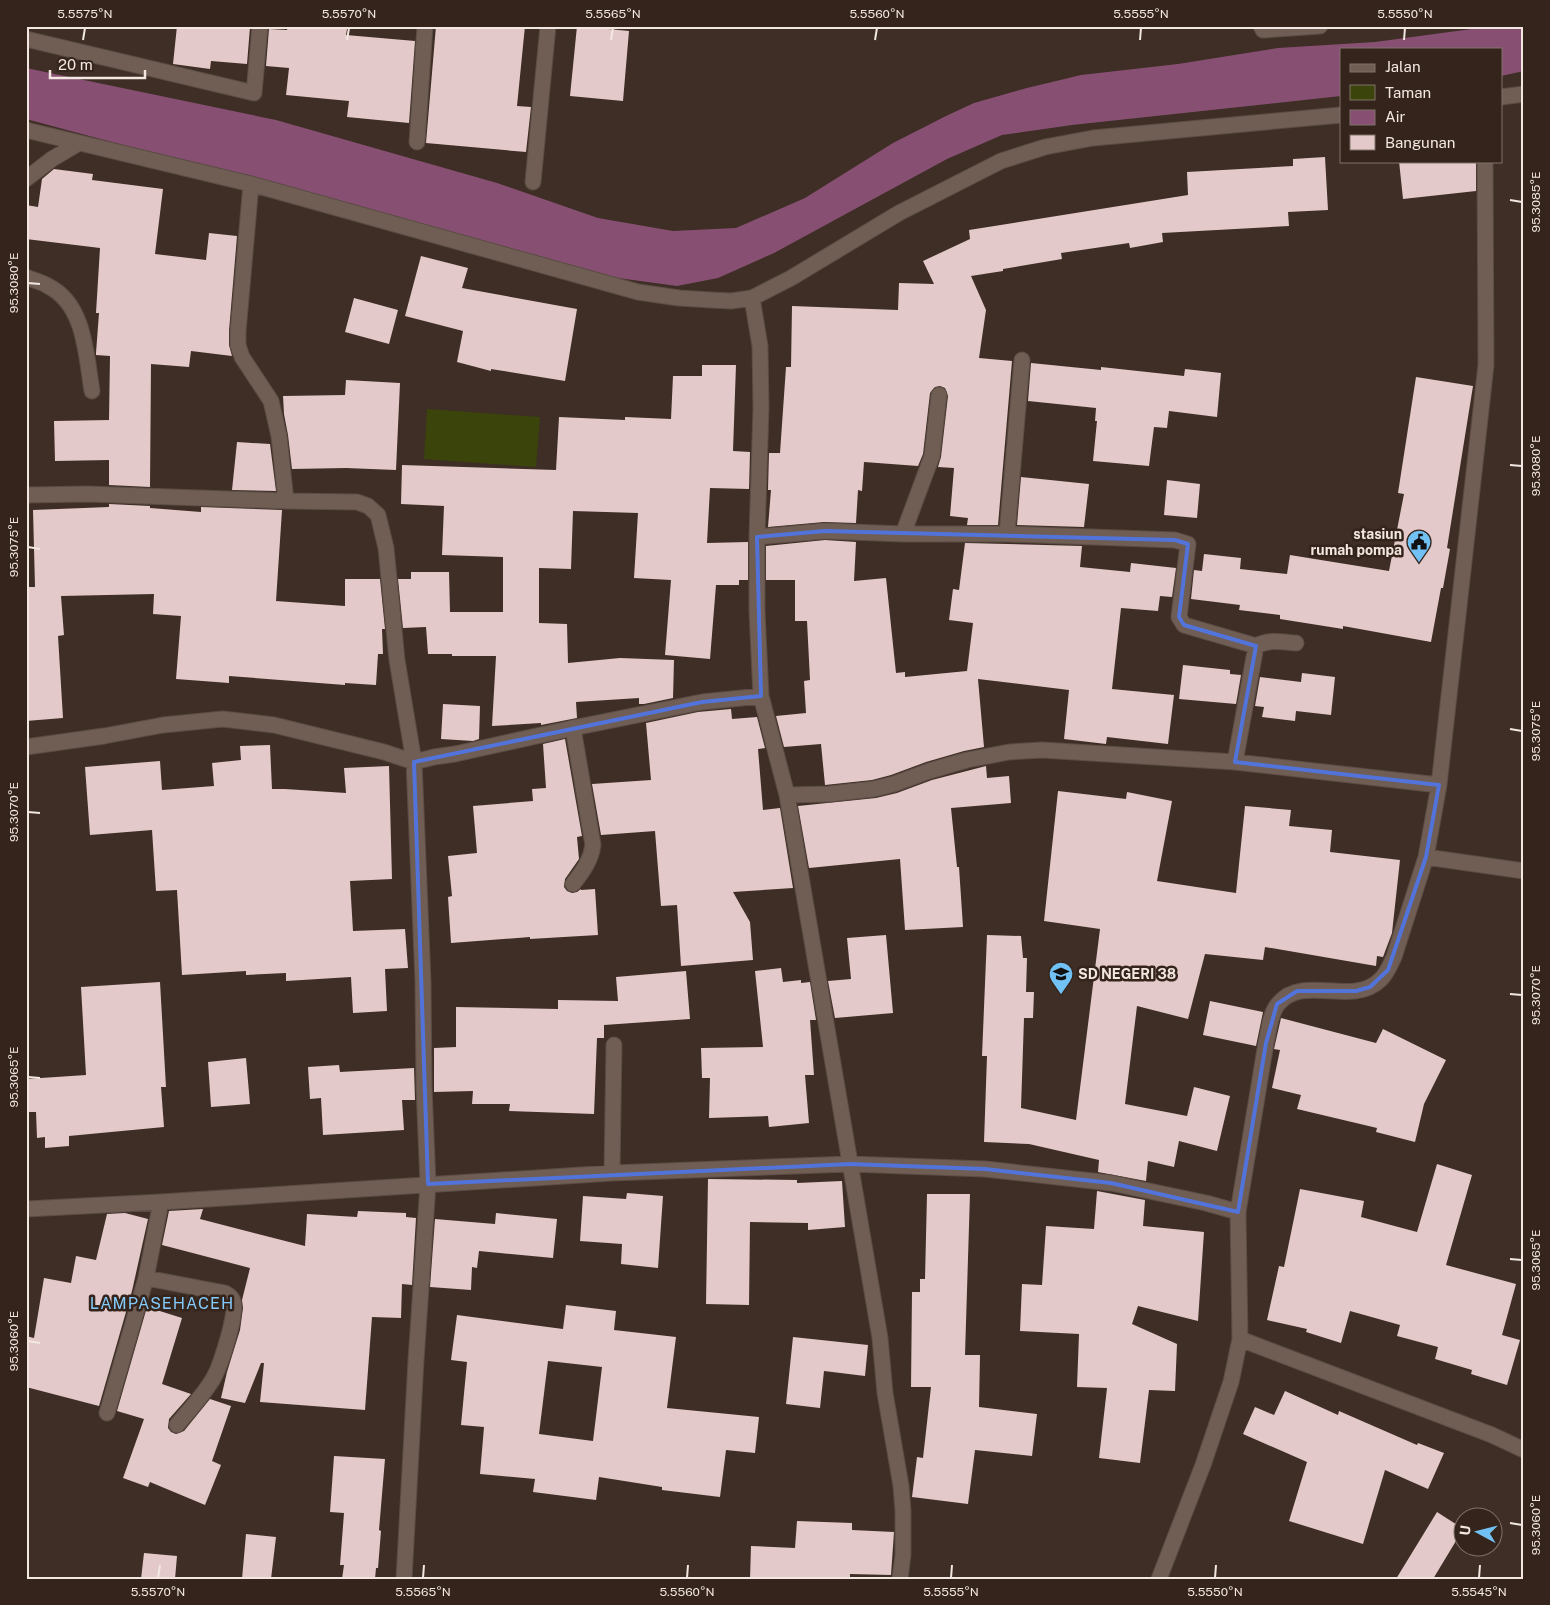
<svg xmlns="http://www.w3.org/2000/svg" width="1550" height="1605" font-family="'Public Sans',sans-serif">
<rect width="100%" height="100%" fill="#3e2e25"/>
<!-- green -->
<path fill="#3a440b" d="M 427,409 L 540,417 L 536,467 L 424,459 Z"/>
<!-- water -->
<path fill="#875073" d="M 1494,26 L 1524,26 L 1524,71 L 1501,76 L 1501,49 L 1341,49 L 1341,96 L 1072,125 L 1002,135 L 947,159 L 774,253 L 718,278 L 677,286 L 618,278 L 26,119 L 26,68 L 276,120 L 497,183 L 598,218 L 673,231 L 736,228 L 805,198 L 893,143 L 946,116 L 974,103 L 1027,88 L 1081,75 L 1178,64 L 1278,48 L 1375,42 Z"/>
<!-- building -->
<path fill="#e3c9c9" fill-rule="evenodd" d="M 177,26 L 250,27 L 247,64 L 211,61 L 210,69 L 173,64 Z
M 288,26 L 316,26 L 347,29 L 346,35 L 415,41 L 409,123 L 347,117 L 349,101 L 286,95 L 289,68 L 266,66 L 269,29 L 287,30 Z
M 436,26 L 525,26 L 517,106 L 531,107 L 526,152 L 426,143 Z
M 577,26 L 629,31 L 623,101 L 570,96 Z
M 1325,157 L 1328,210 L 1288,212 L 1289,226 L 1162,233 L 1163,242 L 1130,248 L 1129,243 L 1061,253 L 1062,259 L 1003,269 L 1003,271 L 971,276 L 986,310 L 979,358 L 1012,361 L 998,525 L 967,525 L 968,518 L 950,516 L 954,468 L 938,467 L 941,457 L 948,396 L 945,388 L 940,386 L 935,387 L 930,393 L 923,454 L 918,466 L 864,462 L 862,491 L 858,490 L 856,523 L 824,522 L 768,527 L 771,490 L 768,490 L 769,453 L 780,453 L 786,367 L 791,367 L 792,306 L 898,310 L 899,283 L 934,284 L 923,261 L 970,239 L 969,230 L 1188,195 L 1187,172 L 1293,166 L 1293,159 Z
M 1399,161 L 1476,161 L 1476,191 L 1403,199 Z
M 54,169 L 93,174 L 92,180 L 163,189 L 155,254 L 206,260 L 209,233 L 237,236 L 229,331 L 229,345 L 232,356 L 191,351 L 189,367 L 151,364 L 150,487 L 109,485 L 109,460 L 55,461 L 54,421 L 109,420 L 110,356 L 96,355 L 96,353 L 99,313 L 96,313 L 100,248 L 26,239 L 26,205 L 38,207 L 42,179 Z
M 421,256 L 468,268 L 462,288 L 577,309 L 565,381 L 491,369 L 491,371 L 457,362 L 463,331 L 405,316 Z
M 354,298 L 398,310 L 389,344 L 345,332 Z
M 1031,363 L 1101,370 L 1101,367 L 1184,376 L 1185,369 L 1221,373 L 1217,417 L 1169,411 L 1167,428 L 1154,427 L 1149,466 L 1093,461 L 1097,421 L 1095,421 L 1096,408 L 1028,401 Z
M 702,365 L 736,365 L 733,451 L 750,452 L 749,489 L 710,488 L 707,543 L 748,542 L 748,580 L 739,580 L 739,585 L 716,585 L 710,659 L 665,655 L 671,580 L 634,578 L 638,513 L 573,511 L 571,569 L 539,568 L 539,623 L 567,624 L 568,663 L 620,658 L 674,660 L 673,698 L 644,704 L 639,704 L 639,698 L 576,702 L 577,718 L 541,725 L 541,723 L 492,726 L 496,656 L 452,656 L 452,654 L 428,654 L 426,627 L 403,628 L 398,579 L 411,579 L 411,572 L 449,572 L 450,612 L 503,612 L 503,557 L 442,555 L 444,506 L 401,504 L 402,465 L 556,470 L 559,417 L 625,420 L 625,417 L 671,419 L 673,376 L 702,376 Z
M 1416,377 L 1473,386 L 1447,548 L 1450,549 L 1443,588 L 1441,588 L 1431,642 L 1343,626 L 1343,629 L 1280,619 L 1280,615 L 1239,610 L 1240,605 L 1191,599 L 1194,570 L 1202,571 L 1204,554 L 1241,558 L 1240,569 L 1287,574 L 1290,555 L 1389,571 L 1404,494 L 1398,493 Z
M 346,380 L 400,383 L 396,470 L 346,468 L 292,469 L 288,435 L 284,414 L 283,396 L 345,395 Z
M 237,442 L 270,444 L 276,491 L 232,490 Z
M 1021,477 L 1089,484 L 1084,527 L 1017,525 Z
M 1167,480 L 1200,484 L 1197,518 L 1164,515 Z
M 109,504 L 150,506 L 150,508 L 201,512 L 201,507 L 282,510 L 276,601 L 345,606 L 345,579 L 380,579 L 385,629 L 382,629 L 383,654 L 378,654 L 376,685 L 345,683 L 345,685 L 229,676 L 229,683 L 176,679 L 181,616 L 153,614 L 154,594 L 61,596 L 64,635 L 58,636 L 63,718 L 26,721 L 26,587 L 35,587 L 33,510 L 109,507 Z
M 825,540 L 856,542 L 854,581 L 886,578 L 896,673 L 905,672 L 905,677 L 967,671 L 973,623 L 949,620 L 953,589 L 959,590 L 965,543 L 1082,546 L 1080,567 L 1130,572 L 1131,563 L 1176,568 L 1172,597 L 1160,596 L 1158,611 L 1121,608 L 1112,689 L 1174,695 L 1168,744 L 1107,737 L 1106,744 L 1064,739 L 1069,690 L 978,679 L 984,747 L 964,751 L 926,762 L 891,775 L 872,780 L 825,785 L 821,744 L 784,747 L 776,716 L 806,713 L 804,681 L 810,680 L 807,621 L 795,621 L 795,580 L 766,580 L 766,546 Z
M 1183,665 L 1230,670 L 1230,674 L 1241,675 L 1236,704 L 1179,699 Z
M 1302,673 L 1335,677 L 1331,715 L 1296,711 L 1295,721 L 1262,717 L 1264,707 L 1255,706 L 1260,677 L 1301,682 Z
M 443,704 L 480,706 L 479,739 L 473,741 L 441,739 Z
M 731,709 L 732,719 L 757,717 L 765,748 L 758,749 L 763,810 L 780,808 L 793,888 L 733,892 L 750,922 L 753,960 L 681,966 L 677,905 L 661,906 L 655,831 L 601,835 L 592,784 L 651,780 L 646,723 L 698,712 Z
M 565,739 L 582,836 L 577,837 L 579,859 L 565,879 L 564,887 L 567,891 L 572,893 L 577,892 L 581,889 L 581,890 L 595,889 L 598,935 L 530,939 L 530,937 L 451,943 L 448,897 L 452,896 L 448,856 L 477,853 L 473,806 L 533,801 L 532,789 L 546,788 L 543,744 Z
M 270,745 L 272,789 L 285,789 L 346,793 L 344,768 L 389,766 L 392,879 L 350,881 L 353,931 L 405,929 L 408,968 L 385,969 L 387,1011 L 353,1013 L 351,977 L 286,981 L 286,973 L 246,975 L 246,971 L 182,975 L 177,890 L 156,891 L 152,830 L 90,835 L 85,767 L 160,761 L 162,790 L 214,786 L 212,763 L 241,760 L 240,746 Z
M 986,766 L 987,778 L 1009,776 L 1011,803 L 951,808 L 957,867 L 959,867 L 963,927 L 905,930 L 900,859 L 809,868 L 798,806 L 876,798 L 897,793 L 932,780 Z
M 1058,791 L 1126,799 L 1127,792 L 1172,801 L 1157,881 L 1236,893 L 1245,806 L 1291,810 L 1289,826 L 1332,830 L 1330,852 L 1400,860 L 1392,933 L 1383,957 L 1377,956 L 1376,966 L 1265,947 L 1263,960 L 1205,954 L 1188,1019 L 1137,1006 L 1125,1104 L 1187,1116 L 1194,1087 L 1230,1096 L 1217,1151 L 1179,1141 L 1174,1167 L 1148,1161 L 1146,1181 L 1098,1172 L 1099,1160 L 1029,1144 L 984,1142 L 987,1056 L 982,1056 L 987,935 L 1021,936 L 1023,958 L 1027,958 L 1026,992 L 1034,992 L 1033,1018 L 1024,1018 L 1021,1108 L 1076,1120 L 1100,929 L 1044,921 Z
M 886,935 L 893,1013 L 835,1018 L 828,981 L 851,979 L 847,938 Z
M 781,968 L 783,982 L 801,980 L 801,983 L 810,982 L 816,1020 L 810,1020 L 814,1075 L 805,1075 L 809,1123 L 769,1127 L 768,1116 L 709,1118 L 710,1078 L 702,1078 L 701,1048 L 763,1047 L 755,971 Z
M 686,971 L 690,1019 L 604,1025 L 604,1038 L 597,1038 L 594,1114 L 509,1111 L 510,1104 L 472,1104 L 473,1091 L 434,1092 L 434,1048 L 456,1047 L 456,1007 L 558,1009 L 558,1000 L 618,1001 L 616,977 Z
M 160,982 L 166,1087 L 161,1087 L 164,1127 L 69,1136 L 69,1146 L 45,1148 L 45,1137 L 37,1138 L 36,1112 L 26,1112 L 26,1079 L 86,1075 L 81,987 Z
M 1210,1001 L 1263,1012 L 1256,1046 L 1203,1035 Z
M 1281,1018 L 1376,1043 L 1383,1029 L 1446,1060 L 1424,1104 L 1415,1142 L 1376,1132 L 1377,1128 L 1297,1109 L 1301,1095 L 1272,1088 L 1280,1050 L 1274,1049 Z
M 246,1058 L 250,1104 L 211,1107 L 208,1062 Z
M 339,1065 L 340,1072 L 414,1068 L 415,1100 L 402,1100 L 404,1130 L 323,1135 L 321,1098 L 310,1099 L 308,1067 Z
M 1437,1164 L 1472,1175 L 1446,1265 L 1516,1284 L 1502,1335 L 1520,1340 L 1507,1385 L 1471,1374 L 1472,1370 L 1435,1359 L 1438,1347 L 1397,1336 L 1400,1325 L 1350,1311 L 1341,1343 L 1306,1332 L 1307,1329 L 1267,1320 L 1279,1266 L 1284,1267 L 1300,1189 L 1364,1201 L 1361,1217 L 1417,1232 Z
M 708,1179 L 797,1180 L 797,1183 L 842,1181 L 845,1227 L 808,1230 L 808,1223 L 750,1222 L 749,1305 L 706,1304 Z
M 1097,1191 L 1145,1200 L 1143,1226 L 1204,1232 L 1198,1321 L 1138,1306 L 1132,1324 L 1177,1344 L 1175,1391 L 1149,1390 L 1140,1463 L 1099,1458 L 1107,1388 L 1077,1387 L 1079,1334 L 1020,1331 L 1022,1284 L 1042,1285 L 1046,1226 L 1094,1229 Z
M 627,1193 L 663,1196 L 658,1268 L 621,1264 L 622,1244 L 580,1241 L 583,1196 L 626,1199 Z
M 927,1194 L 970,1194 L 965,1355 L 980,1355 L 979,1407 L 1037,1414 L 1032,1456 L 975,1450 L 968,1504 L 912,1497 L 917,1457 L 923,1458 L 931,1387 L 911,1387 L 912,1292 L 920,1292 L 920,1279 L 925,1279 Z
M 203,1209 L 200,1219 L 305,1246 L 307,1214 L 357,1217 L 358,1211 L 406,1213 L 406,1217 L 416,1218 L 412,1285 L 402,1284 L 401,1318 L 372,1317 L 365,1410 L 260,1402 L 264,1363 L 261,1363 L 245,1403 L 221,1398 L 227,1372 L 240,1330 L 243,1308 L 242,1300 L 250,1268 L 162,1245 L 169,1211 Z
M 125,1213 L 148,1219 L 132,1291 L 99,1406 L 26,1387 L 26,1336 L 34,1338 L 44,1278 L 71,1283 L 76,1256 L 96,1260 L 107,1214 Z
M 496,1213 L 557,1219 L 553,1258 L 479,1251 L 477,1268 L 472,1267 L 471,1290 L 430,1287 L 435,1219 L 495,1224 Z
M 566,1305 L 616,1311 L 614,1330 L 676,1337 L 667,1408 L 759,1417 L 755,1453 L 726,1450 L 720,1497 L 662,1490 L 662,1487 L 599,1477 L 596,1500 L 533,1492 L 535,1479 L 480,1474 L 484,1427 L 461,1425 L 467,1362 L 451,1360 L 457,1315 L 563,1329 ZM 548,1361 L 602,1367 L 593,1441 L 539,1434 Z
M 147,1307 L 182,1318 L 162,1384 L 191,1394 L 169,1419 L 168,1428 L 171,1432 L 176,1434 L 184,1431 L 210,1399 L 231,1406 L 212,1461 L 221,1465 L 205,1505 L 150,1482 L 148,1487 L 123,1478 L 144,1419 L 117,1411 Z
M 793,1337 L 868,1345 L 865,1376 L 824,1371 L 820,1408 L 786,1404 Z
M 1285,1391 L 1338,1415 L 1339,1411 L 1417,1445 L 1418,1443 L 1444,1453 L 1428,1489 L 1385,1470 L 1363,1544 L 1289,1521 L 1307,1462 L 1243,1434 L 1255,1407 L 1274,1415 Z
M 334,1456 L 385,1459 L 379,1530 L 381,1531 L 378,1568 L 376,1568 L 375,1579 L 342,1579 L 344,1565 L 340,1565 L 344,1513 L 330,1512 Z
M 1437,1512 L 1462,1528 L 1462,1531 L 1433,1579 L 1396,1579 Z
M 797,1521 L 852,1523 L 852,1530 L 894,1532 L 891,1575 L 850,1574 L 850,1579 L 750,1579 L 751,1546 L 795,1548 Z
M 246,1534 L 276,1537 L 271,1579 L 242,1579 Z
M 144,1553 L 177,1556 L 175,1579 L 141,1579 Z"/>
<g fill="none" stroke-linecap="round" stroke-linejoin="round">
<defs>
<path id="lane" d="M 573,884 C 582,872 591,861 593,845 L 573,728"/>
<path id="street" d="M 1261,26 L 1263,30 L 1320,26
M 26,39 L 254,93 L 260,26
M 1501,97 L 1524,94
M 26,130 L 251,184 L 638,292 L 679,298 L 711,300 L 731,301 L 752,298 L 791,278 L 899,213 L 1001,161 L 1045,147 L 1093,138 L 1341,115
M 417,142 L 425,26
M 26,179 L 52,159 L 79,143
M 533,182 L 548,26
M 251,184 L 238,332 L 238,345 L 242,357 L 271,401 L 279,436 L 286,501
M 26,277 C 33,280 42,282 48,286 C 85,304 86,355 92,391
M 752,298 L 760,346 L 761,408 L 757,537 L 757,611 L 761,696 L 787,795 L 880,1338 L 885,1393 L 901,1486 L 903,1511 L 903,1555 L 900,1579
M 26,495 L 88,494 L 286,501 L 357,502 L 368,506 L 378,515 L 386,548 L 397,660 L 414,762 L 423,981 L 424,1087 L 428,1184 L 416,1360 L 404,1579
M 903,534 L 932,456 L 939,395
M 1007,534 L 1022,360
M 757,537 L 825,531 L 903,534 L 1007,534 L 1175,540 L 1188,544 L 1179,617 L 1184,625 L 1256,646
M 26,747 L 104,736 L 163,725 L 223,719 L 274,725 L 384,752 L 414,762 L 434,757 L 455,754 L 573,728 L 702,702 L 761,696
M 1235,762 L 1256,646 C 1269,639 1282,642 1296,643
M 787,795 L 829,794 L 874,789 L 894,784 L 929,771 L 967,760 L 1009,752 L 1042,750 L 1235,762 L 1439,785
M 1426,857 L 1524,871
M 612,1173 L 614,1045
M 26,1209 L 161,1202 L 612,1173 L 850,1164 L 985,1169 L 1111,1183 L 1206,1203 L 1238,1212
M 146,1278 L 225,1293 C 229,1295 232,1297 233,1301 C 238,1313 220,1367 213,1379 C 203,1396 189,1410 177,1425
M 1240,1339 L 1492,1435 L 1524,1450
M 107,1413 L 146,1278 L 161,1202
M 1159,1579 L 1203,1465 L 1231,1382 L 1240,1339 L 1238,1212 L 1266,1043 C 1269,1031 1270,1012 1279,1003 C 1304,974 1352,1007 1380,980 C 1387,974 1390,965 1394,957 L 1426,857 L 1439,785 L 1486,365 L 1485,161"/>
</defs>
<!-- lane casing -->
<use href="#lane" stroke="#5a4c44" stroke-width="17"/>
<!-- street casing -->
<use href="#street" stroke="#5a4c44" stroke-width="17"/>
<!-- lane -->
<use href="#lane" stroke="#705d53" stroke-width="15"/>
<!-- street -->
<use href="#street" stroke="#705d53" stroke-width="15"/>
</g>
<!-- marked area -->
<path fill="none" stroke="#5274da" stroke-width="4" stroke-linejoin="round" d="M 825,531 L 1175,540 L 1188,544 L 1179,617 L 1184,625 L 1256,646 L 1235,762 L 1439,785 L 1426,857 L 1388,970 L 1370,987 L 1356,991 L 1297,991 L 1277,1004 L 1266,1043 L 1238,1212 L 1111,1183 L 985,1169 L 850,1164 L 428,1184 L 414,762 L 702,702 L 761,696 L 757,537 Z"/>
<!-- ticks -->
<path fill="none" stroke="#f2e7e1" stroke-width="2" d="M 83,40 L 85,28M 347,40 L 349,28M 611,40 L 613,28M 875,40 L 877,28M 1140,40 L 1141,28M 1404,40 L 1405,28M 1510,200 L 1522,202M 28,283 L 40,284M 1510,465 L 1522,466M 28,547 L 40,549M 1510,729 L 1522,731M 28,812 L 40,813M 1510,994 L 1522,995M 28,1077 L 40,1078M 1510,1259 L 1522,1260M 28,1341 L 40,1343M 1510,1523 L 1522,1525M 158,1578 L 160,1565M 423,1578 L 424,1565M 687,1578 L 688,1565M 951,1578 L 952,1565M 1215,1578 L 1216,1565M 1479,1578 L 1480,1565"/>
<!-- icons -->
<defs>
<symbol id="civic-pin" viewBox="-11 -11 22 30"><path d="M0 17L-7.5 6A9.5 9.5 0 1 1 7.5 6Z" fill="#72c1f5" stroke="#34241b"/><path d="M-.6-6.5H3V-4.5H.6V-3L4-1V1h2V6H-6V1h2V-1L-.6-3ZM-1.2 2.5V6h2.4V2.5Z" fill="#111"/></symbol>
<symbol id="school-pin" viewBox="-11 -11 22 30"><path d="M0 17L-7.5 6A9.5 9.5 0 1 1 7.5 6Z" fill="#72c1f5" stroke="#34241b"/><path d="M0-5L7-2L0 1L-7-2ZM-4 1L0 2.5L4 1V4Q0 6-4 4Z" fill="#111"/></symbol>
</defs>
<g fill-rule="evenodd">
<use href="#civic-pin" x="1405" y="528" width="28" height="38"/>
<use href="#school-pin" x="1047" y="960" width="28" height="38"/>
</g>
<g text-anchor="middle" stroke-width="5" stroke-linejoin="round" paint-order="stroke">
<!-- poi labels -->
<g font-size="14" font-weight="bold" fill="#f2e7e1" stroke="#34241b" text-anchor="end">
<text x="1402" y="539">stasiun<tspan x="1402" dy="16">rumah pompa</tspan></text>
<text x="1078" y="979" text-anchor="start">SD NEGERI 38</text>
</g>
<!-- quarter labels -->
<g font-size="16" letter-spacing="1" fill="#84cbfc" stroke="#34241b">
<text x="162" y="1309">LAMPASEHACEH</text>
</g>
</g>
<!-- border -->
<rect width="1550" height="1605" fill="none" stroke="#34241b" stroke-width="55"/>
<!-- legend -->
<rect x="1340" y="48" width="162" height="115" fill="#34241b" stroke="#80726a"/>
<rect x="1350" y="64" width="25" height="8" fill="#705d53" stroke="#80726a"/>
<text x="1385" y="72" font-size="15" fill="#f2e7e1">Jalan</text>
<rect x="1350" y="85" width="25" height="15" fill="#3a440b" stroke="#80726a"/>
<text x="1385" y="98" font-size="15" fill="#f2e7e1">Taman</text>
<rect x="1350" y="110" width="25" height="15" fill="#875073" stroke="#80726a"/>
<text x="1385" y="122" font-size="15" fill="#f2e7e1">Air</text>
<rect x="1350" y="135" width="25" height="15" fill="#e3c9c9" stroke="#80726a"/>
<text x="1385" y="148" font-size="15" fill="#f2e7e1">Bangunan</text>
<!-- north arrow -->
<g transform="translate(1478 1532) rotate(277)"><circle r="24" fill="#34241b" stroke="#80726a"/>
<path d="M0-4L9 19L0 12L-9 19Z" fill="#72c1f5"/>
<text y="-8" font-size="14" font-weight="bold" text-anchor="middle" fill="#f2e7e1">U</text>
</g>
<!-- scale -->
<path d="M50 70v8h95v-8" fill="none" stroke="#f2e7e1" stroke-width="2.5"/>
<text x="58" y="70" font-size="15" fill="#f2e7e1" stroke="#34241b" stroke-width="4" paint-order="stroke">20 m</text>
<rect x="28" y="28" width="1494" height="1550" fill="none" stroke="#f2e7e1" stroke-width="2"/>
<g font-size="12" text-anchor="middle" fill="#f2e7e1">
<text x="85" y="18">5.5575°N</text>
<text x="349" y="18">5.5570°N</text>
<text x="613" y="18">5.5565°N</text>
<text x="877" y="18">5.5560°N</text>
<text x="1141" y="18">5.5555°N</text>
<text x="1405" y="18">5.5550°N</text>
<text transform="translate(1536 202) rotate(-90)" y="4">95.3085°E</text>
<text transform="translate(14 283) rotate(-90)" y="4">95.3080°E</text>
<text transform="translate(1536 466) rotate(-90)" y="4">95.3080°E</text>
<text transform="translate(14 547) rotate(-90)" y="4">95.3075°E</text>
<text transform="translate(1536 731) rotate(-90)" y="4">95.3075°E</text>
<text transform="translate(14 812) rotate(-90)" y="4">95.3070°E</text>
<text transform="translate(1536 995) rotate(-90)" y="4">95.3070°E</text>
<text transform="translate(14 1077) rotate(-90)" y="4">95.3065°E</text>
<text transform="translate(1536 1260) rotate(-90)" y="4">95.3065°E</text>
<text transform="translate(14 1341) rotate(-90)" y="4">95.3060°E</text>
<text transform="translate(1536 1525) rotate(-90)" y="4">95.3060°E</text>
<text x="158" y="1596">5.5570°N</text>
<text x="423" y="1596">5.5565°N</text>
<text x="687" y="1596">5.5560°N</text>
<text x="951" y="1596">5.5555°N</text>
<text x="1215" y="1596">5.5550°N</text>
<text x="1479" y="1596">5.5545°N</text>
</g>
</svg>
